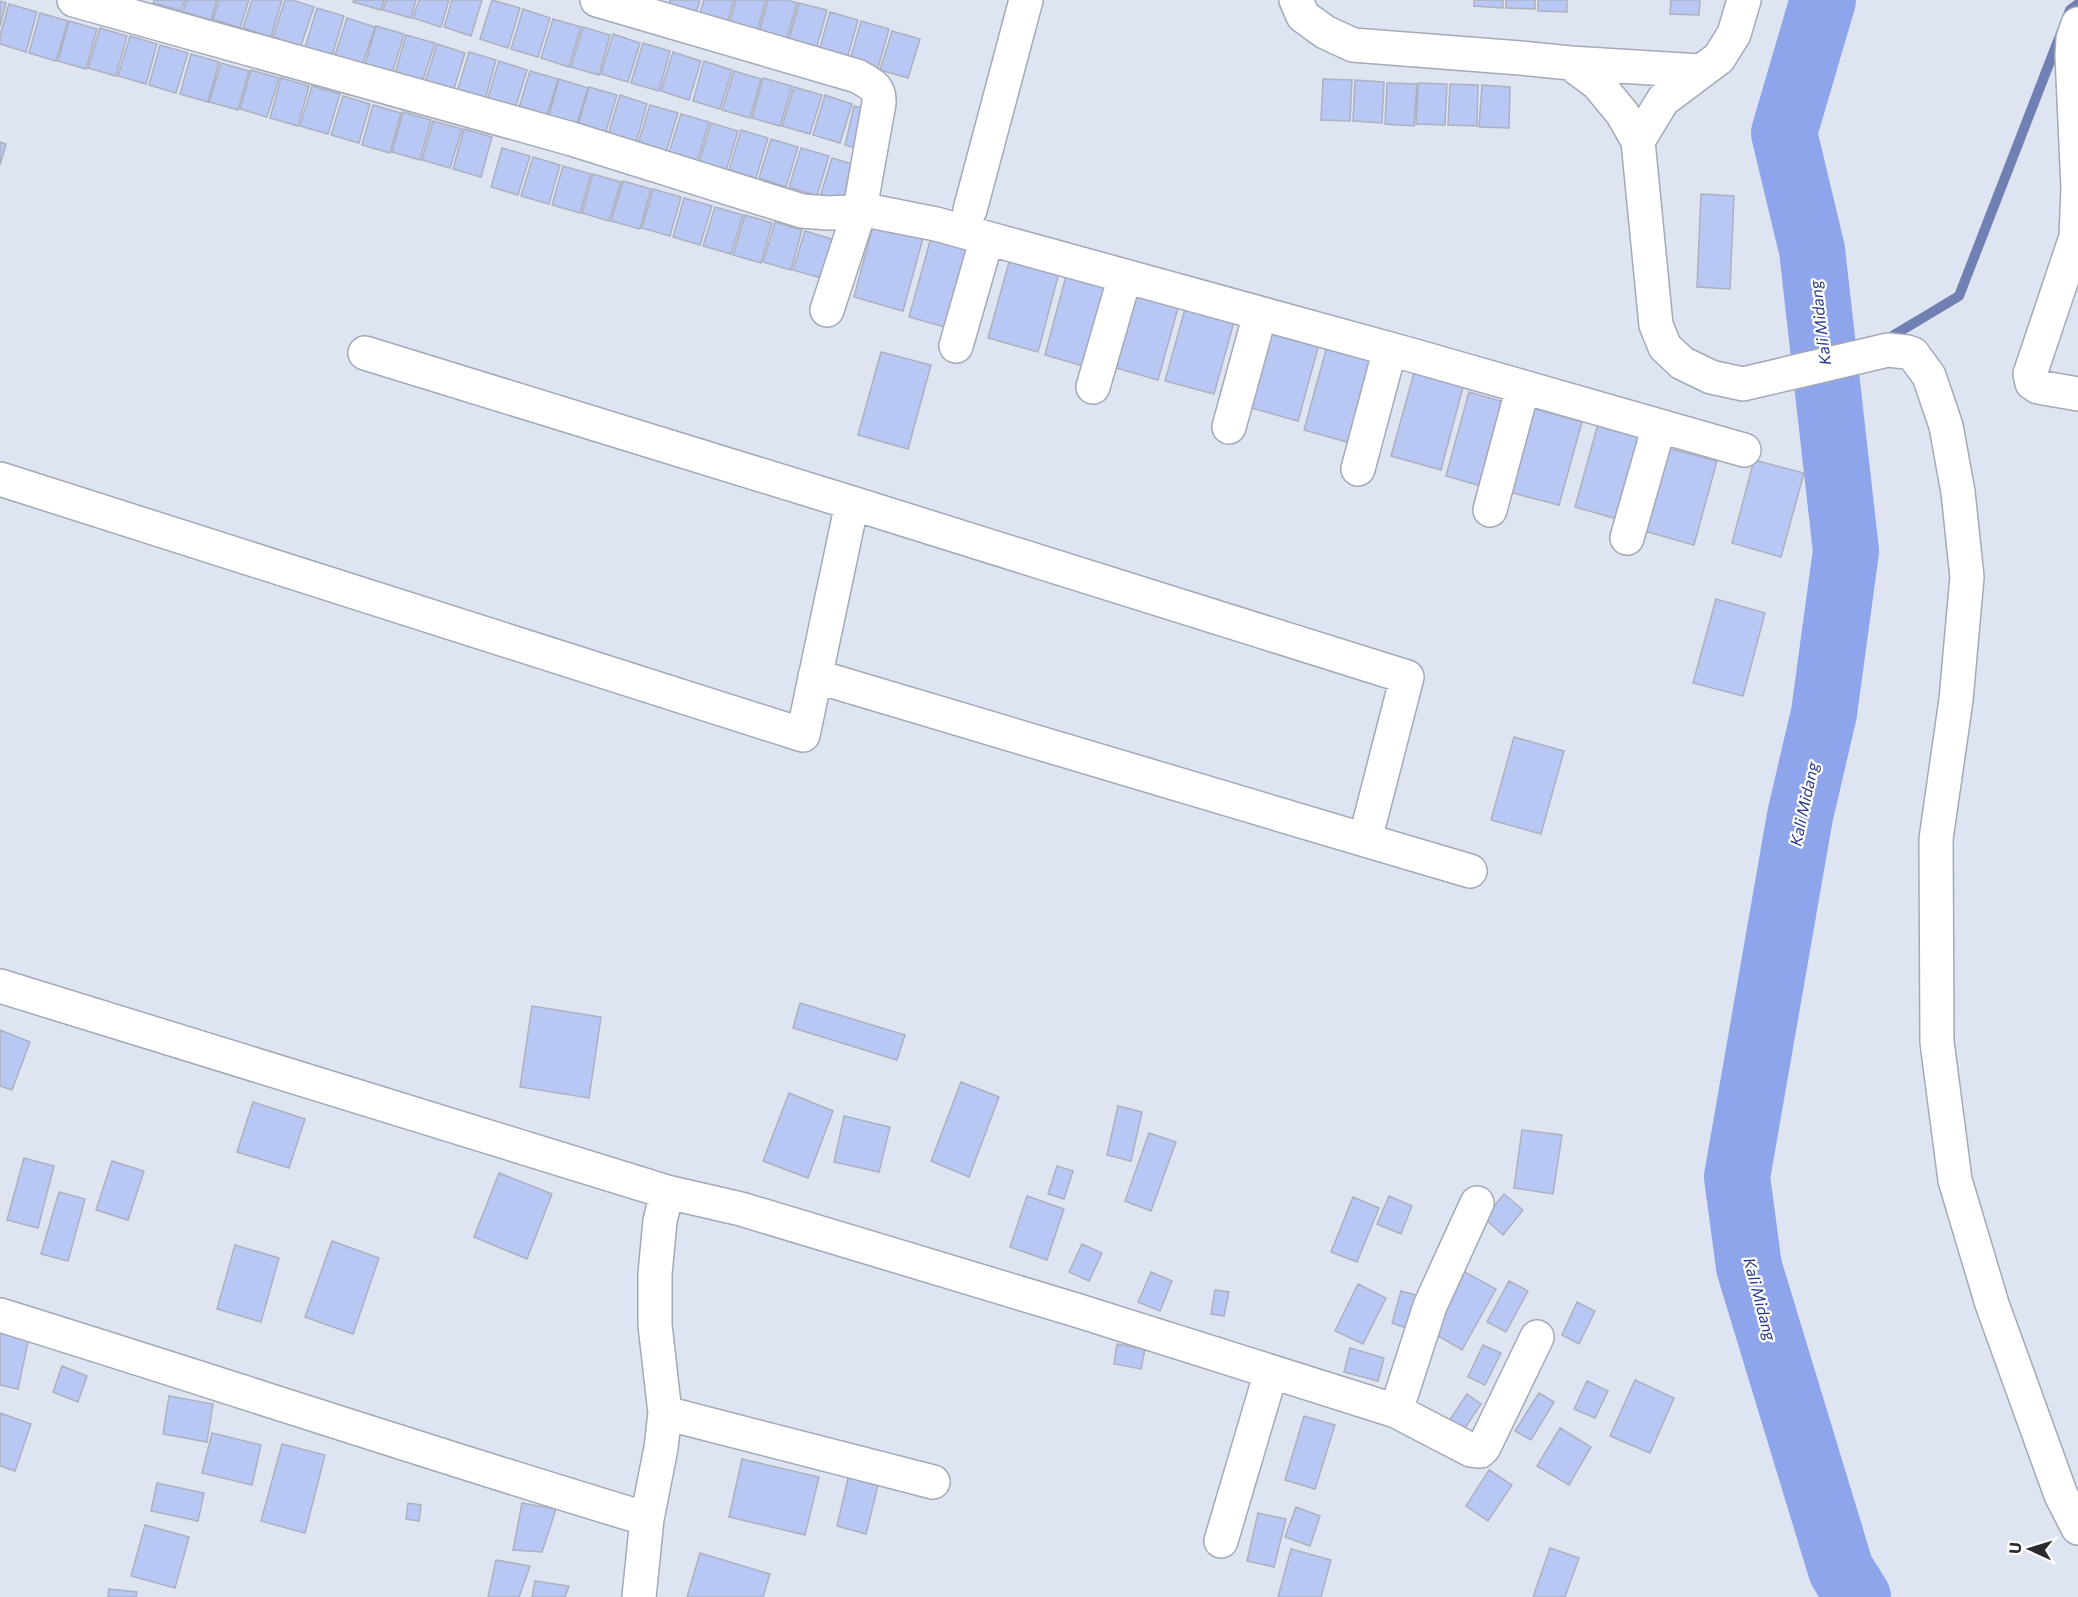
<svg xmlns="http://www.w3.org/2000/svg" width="2078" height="1597" font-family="Commissioner,sans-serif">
<rect width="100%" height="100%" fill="#dfe4f3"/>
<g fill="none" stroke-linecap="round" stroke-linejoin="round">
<!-- stream -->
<path stroke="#7080b3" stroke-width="10" d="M 1884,341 L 1959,296 L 2070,10 L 2078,4"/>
<!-- river -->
<path stroke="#8ea5eb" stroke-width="66" d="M 1823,0 L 1784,133 L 1812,250 L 1846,551 L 1824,713 L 1800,816 L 1737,1177 L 1749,1267 L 1841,1570 L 1858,1597"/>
</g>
<!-- building -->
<path fill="#b8c7f3" stroke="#acb1bf" stroke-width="1.5" d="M 154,0 L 185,0 L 181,11 L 153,3 Z
M 187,0 L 217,0 L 211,20 L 183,12 Z
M 219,0 L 249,0 L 240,28 L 213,19 Z
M 252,0 L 282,0 L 271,37 L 243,28 Z
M 285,0 L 292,0 L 314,7 L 301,46 L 273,37 Z
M 354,0 L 384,0 L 381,10 L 353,2 Z
M 386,0 L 416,0 L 411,18 L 383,10 Z
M 419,0 L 449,0 L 441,27 L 413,18 Z
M 452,0 L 482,0 L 471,36 L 444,27 Z
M 492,0 L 520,8 L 508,48 L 480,39 Z
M 670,0 L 700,0 L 695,18 L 667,10 Z
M 704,0 L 734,0 L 726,27 L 698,19 Z
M 736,0 L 766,0 L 756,35 L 728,28 Z
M 768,0 L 787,0 L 797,3 L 786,42 L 758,35 Z
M 1474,0 L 1503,0 L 1503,8 L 1474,6 Z
M 1506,0 L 1535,0 L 1535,9 L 1506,8 Z
M 1538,0 L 1567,0 L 1567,12 L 1538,11 Z
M 1671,0 L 1700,0 L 1699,15 L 1670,14 Z
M 0,1 L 6,3 L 0,26 Z
M 799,3 L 827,10 L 816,50 L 788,42 Z
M 9,4 L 37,12 L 26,52 L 0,44 L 0,35 Z
M 317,8 L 344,16 L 332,56 L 305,47 Z
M 523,9 L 550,18 L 538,57 L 511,49 Z
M 830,12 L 858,20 L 847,59 L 819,51 Z
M 40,13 L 68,21 L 56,61 L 29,53 Z
M 347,18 L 375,27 L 362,66 L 334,58 Z
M 553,19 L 581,27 L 569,67 L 541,58 Z
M 69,21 L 97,29 L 86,69 L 58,61 Z
M 861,21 L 889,29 L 878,68 L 850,60 Z
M 376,26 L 404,34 L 392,74 L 365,65 Z
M 583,27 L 610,35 L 599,75 L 571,67 Z
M 100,28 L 127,36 L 116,76 L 88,68 Z
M 892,31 L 920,39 L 908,78 L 880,70 Z
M 613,34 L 640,43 L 628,82 L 601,74 Z
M 406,35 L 435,43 L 422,83 L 395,74 Z
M 130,36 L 157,44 L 146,84 L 118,76 Z
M 643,43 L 670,51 L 659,91 L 631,83 Z
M 437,44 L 465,53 L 453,92 L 425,83 Z
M 160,45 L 188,53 L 176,93 L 149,85 Z
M 469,52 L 496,60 L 485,100 L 457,92 Z
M 673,52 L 701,61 L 689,100 L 661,91 Z
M 191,54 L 219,62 L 208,102 L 180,94 Z
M 499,61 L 527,70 L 515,109 L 487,101 Z
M 704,61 L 732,70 L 720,109 L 693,101 Z
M 221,63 L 249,71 L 238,110 L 209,102 Z
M 251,70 L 279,78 L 267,117 L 240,109 Z
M 530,71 L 558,79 L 546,119 L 518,111 Z
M 734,71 L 761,79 L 750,118 L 722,110 Z
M 281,78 L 309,86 L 298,126 L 270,118 Z
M 763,78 L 792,86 L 780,126 L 752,118 Z
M 559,79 L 588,88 L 576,127 L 548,119 Z
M 1323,79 L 1352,80 L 1350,121 L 1321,120 Z
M 1355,80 L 1384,82 L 1382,123 L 1353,121 Z
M 1387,83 L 1417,84 L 1414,126 L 1385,124 Z
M 1418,83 L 1447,84 L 1445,125 L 1416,124 Z
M 1450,84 L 1478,85 L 1477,126 L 1448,125 Z
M 1482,85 L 1510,87 L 1509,128 L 1479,127 Z
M 312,86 L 340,94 L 328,134 L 300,126 Z
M 589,87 L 617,95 L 605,135 L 578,126 Z
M 794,87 L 822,95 L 810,134 L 782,126 Z
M 620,95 L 647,104 L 636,143 L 608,135 Z
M 825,95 L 852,104 L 840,143 L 813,135 Z
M 343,96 L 370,104 L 359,143 L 331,135 Z
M 373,105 L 401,113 L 390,153 L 362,145 Z
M 650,105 L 678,113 L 666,153 L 638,144 Z
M 854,106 L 873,110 L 863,150 L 845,145 Z
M 403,112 L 431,120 L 420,160 L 392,152 Z
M 681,114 L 709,122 L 697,162 L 669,153 Z
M 433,121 L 462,129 L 450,168 L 422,160 Z
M 711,123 L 738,131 L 726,171 L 699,162 Z
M 464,129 L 492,137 L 481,177 L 453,169 Z
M 741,130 L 768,138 L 756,178 L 729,170 Z
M 771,139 L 798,147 L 786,187 L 759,178 Z
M 0,142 L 6,144 L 0,165 Z
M 502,148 L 530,156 L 518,195 L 491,187 Z
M 801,148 L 829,156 L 817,196 L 789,187 Z
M 533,157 L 560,165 L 549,204 L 521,196 Z
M 832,158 L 859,166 L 848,206 L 820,197 Z
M 563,166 L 591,174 L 580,213 L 552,205 Z
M 593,174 L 621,182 L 609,221 L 582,213 Z
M 623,181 L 651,189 L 640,229 L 611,221 Z
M 653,189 L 681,197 L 670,236 L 642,228 Z
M 1701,194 L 1734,196 L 1730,289 L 1697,287 Z
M 684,198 L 712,206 L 700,245 L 673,237 Z
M 715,207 L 743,215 L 731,254 L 703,246 Z
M 876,214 L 926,227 L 903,311 L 854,297 Z
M 745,215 L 772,223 L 761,263 L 733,255 Z
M 775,222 L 802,230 L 791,270 L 763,262 Z
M 805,231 L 832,239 L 821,278 L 793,270 Z
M 932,234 L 982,248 L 959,331 L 909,317 Z
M 1011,255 L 1060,269 L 1038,352 L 988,338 Z
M 1067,272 L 1117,286 L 1094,369 L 1045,355 Z
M 1132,283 L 1181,297 L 1158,380 L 1109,366 Z
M 1188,298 L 1237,311 L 1214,394 L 1165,381 Z
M 1271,323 L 1321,337 L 1298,421 L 1248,407 Z
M 1327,346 L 1377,360 L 1354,444 L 1304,430 Z
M 881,352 L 931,365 L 908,449 L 858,435 Z
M 1414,373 L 1463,387 L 1441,470 L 1391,456 Z
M 1469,392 L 1518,406 L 1495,490 L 1446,476 Z
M 1532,408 L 1582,422 L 1559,505 L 1509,492 Z
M 1598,424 L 1647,438 L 1624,521 L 1575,507 Z
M 1667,448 L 1717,461 L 1694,545 L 1644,531 Z
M 1754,460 L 1804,473 L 1781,557 L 1732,543 Z
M 1716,599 L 1765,613 L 1743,696 L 1693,683 Z
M 1514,737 L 1564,751 L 1541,834 L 1491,820 Z
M 800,1003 L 905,1035 L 897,1060 L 793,1028 Z
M 532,1006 L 601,1017 L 589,1098 L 520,1087 Z
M 0,1030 L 30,1042 L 12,1090 L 0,1086 Z
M 961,1082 L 999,1097 L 969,1177 L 931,1161 Z
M 789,1093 L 833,1111 L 808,1178 L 763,1161 Z
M 253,1102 L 305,1119 L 289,1168 L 237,1152 Z
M 1118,1106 L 1142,1112 L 1131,1161 L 1107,1155 Z
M 844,1116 L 890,1127 L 879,1172 L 834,1162 Z
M 1522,1130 L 1562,1135 L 1553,1194 L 1514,1188 Z
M 1149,1133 L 1176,1142 L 1151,1211 L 1125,1201 Z
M 24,1158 L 54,1166 L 38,1228 L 7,1220 Z
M 112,1161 L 144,1171 L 128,1220 L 96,1210 Z
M 1057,1166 L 1073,1171 L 1064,1199 L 1048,1194 Z
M 499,1173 L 552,1194 L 527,1259 L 474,1237 Z
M 59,1192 L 85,1199 L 68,1261 L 41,1254 Z
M 1504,1194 L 1523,1210 L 1503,1235 L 1484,1218 Z
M 1027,1196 L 1064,1209 L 1047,1260 L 1010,1247 Z
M 1389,1196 L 1412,1206 L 1401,1234 L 1377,1224 Z
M 1353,1197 L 1379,1208 L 1357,1262 L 1331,1252 Z
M 332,1241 L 379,1258 L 353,1334 L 305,1317 Z
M 1082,1244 L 1102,1253 L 1089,1281 L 1069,1272 Z
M 235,1245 L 279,1258 L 261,1322 L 217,1309 Z
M 1461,1270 L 1496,1289 L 1462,1350 L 1428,1330 Z
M 1151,1272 L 1172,1281 L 1160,1311 L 1138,1302 Z
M 1509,1281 L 1528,1291 L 1506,1332 L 1487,1322 Z
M 1358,1284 L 1386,1298 L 1363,1344 L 1335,1331 Z
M 1215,1290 L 1229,1292 L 1224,1316 L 1211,1314 Z
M 1401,1291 L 1416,1295 L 1406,1328 L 1392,1323 Z
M 1577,1302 L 1595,1311 L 1579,1344 L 1562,1335 Z
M 0,1331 L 29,1337 L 18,1389 L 0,1385 Z
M 1117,1344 L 1145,1349 L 1141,1369 L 1114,1364 Z
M 1483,1345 L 1501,1353 L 1485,1385 L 1468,1377 Z
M 1350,1348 L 1384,1358 L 1378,1381 L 1344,1372 Z
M 62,1366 L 87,1376 L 78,1402 L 53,1392 Z
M 1635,1380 L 1674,1398 L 1650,1453 L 1610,1436 Z
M 1587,1381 L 1608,1391 L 1595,1418 L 1574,1409 Z
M 1539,1393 L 1554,1402 L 1531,1440 L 1515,1431 Z
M 1467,1394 L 1481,1404 L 1461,1434 L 1447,1424 Z
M 169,1396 L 213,1404 L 207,1442 L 163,1434 Z
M 0,1413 L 31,1424 L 15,1471 L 0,1466 Z
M 1304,1416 L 1335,1425 L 1315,1489 L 1285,1480 Z
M 1560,1428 L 1591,1447 L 1569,1485 L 1537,1466 Z
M 212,1433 L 261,1445 L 252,1485 L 202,1473 Z
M 282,1444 L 325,1455 L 305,1533 L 261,1521 Z
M 742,1459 L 819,1477 L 805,1535 L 729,1517 Z
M 1489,1470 L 1512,1485 L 1488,1521 L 1466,1506 Z
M 849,1474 L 879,1481 L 866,1534 L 837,1526 Z
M 157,1483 L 204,1493 L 198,1521 L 151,1511 Z
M 408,1503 L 421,1505 L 419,1521 L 406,1519 Z
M 522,1503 L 556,1509 L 542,1552 L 513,1550 Z
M 1296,1507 L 1320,1516 L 1310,1546 L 1285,1537 Z
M 1258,1513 L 1286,1519 L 1274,1567 L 1247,1561 Z
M 145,1525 L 189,1537 L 175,1588 L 131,1576 Z
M 1550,1548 L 1579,1558 L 1565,1597 L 1533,1597 Z
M 1291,1549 L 1331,1560 L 1321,1597 L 1278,1597 Z
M 700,1553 L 770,1574 L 763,1597 L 687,1597 Z
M 496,1560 L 530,1566 L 519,1597 L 488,1597 Z
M 535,1581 L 569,1586 L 565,1597 L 532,1597 Z
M 109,1589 L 137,1592 L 136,1597 L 108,1597 Z"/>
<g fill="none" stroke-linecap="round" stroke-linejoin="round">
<defs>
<path id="street" d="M 74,0 L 572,139 L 802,211 L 828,213 L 848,212 L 860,209 L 936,224 L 1408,354 L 1744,450
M 597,0 L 857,76 C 870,84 880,86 879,103 L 860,209 L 827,310
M 1296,0 L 1303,16 L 1325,32 L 1353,45 L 1520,58 L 1570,63 L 1700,71
M 2078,24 L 2073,39 L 2072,55 L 2078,188 L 2076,237 L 2030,374 L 2032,383 L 2038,387 L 2078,394
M 1570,63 L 1597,83 L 1622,113 L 1638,141 L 1656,325 L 1665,347 L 1682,363 L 1711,377 L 1743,384 L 1888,350 L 1907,352 L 1913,354 L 1929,376 L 1946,426 L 1958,492 L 1967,577 L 1956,700 L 1936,839 L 1937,1042 L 1955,1180 L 1992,1304 L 2061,1495 L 2078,1528
M 1638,141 L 1663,100 L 1719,58 L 1734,34 L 1744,0
M 970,210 L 1026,0
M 956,346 L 987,238
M 1093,387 L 1125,276
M 1229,427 L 1260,314
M 1358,469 L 1390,349
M 0,479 L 803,735 L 852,503 L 365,353
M 1490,510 L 1523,387
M 1627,538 L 1659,426
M 815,676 L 1365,840 L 1407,677 L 852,503
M 1365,840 L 1470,871
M 0,986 L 667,1192 L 741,1209 L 1076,1310 L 1396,1411 L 1471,1450 L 1480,1451 L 1484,1447 L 1537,1337
M 0,1315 C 216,1382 431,1454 647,1519
M 1396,1411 L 1430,1306 L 1477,1203
M 665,1413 L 933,1482
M 1221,1541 L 1271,1372
M 639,1597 L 647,1519 L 661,1448 L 665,1413 L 655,1325 L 655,1274 L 660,1221 L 667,1192"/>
</defs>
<!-- street casing -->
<use href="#street" stroke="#a4a9b7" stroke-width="36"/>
<!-- street -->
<use href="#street" stroke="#fff" stroke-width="33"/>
</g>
<g text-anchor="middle" stroke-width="4.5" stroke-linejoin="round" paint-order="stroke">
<!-- water labels -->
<g font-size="16" font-style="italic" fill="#273888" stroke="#fff">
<text transform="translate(1820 323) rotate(-97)" y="6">Kali Midang</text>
<text transform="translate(1804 804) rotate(-78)" y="6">Kali Midang</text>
<text transform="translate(1760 1299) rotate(75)" y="6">Kali Midang</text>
</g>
</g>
<!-- north arrow -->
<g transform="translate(2030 1549) rotate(274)" stroke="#ffffff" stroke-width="4.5" paint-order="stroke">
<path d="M0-4.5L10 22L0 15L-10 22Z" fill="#292b30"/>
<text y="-9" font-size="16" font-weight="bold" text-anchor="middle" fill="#292b30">U</text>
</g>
</svg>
